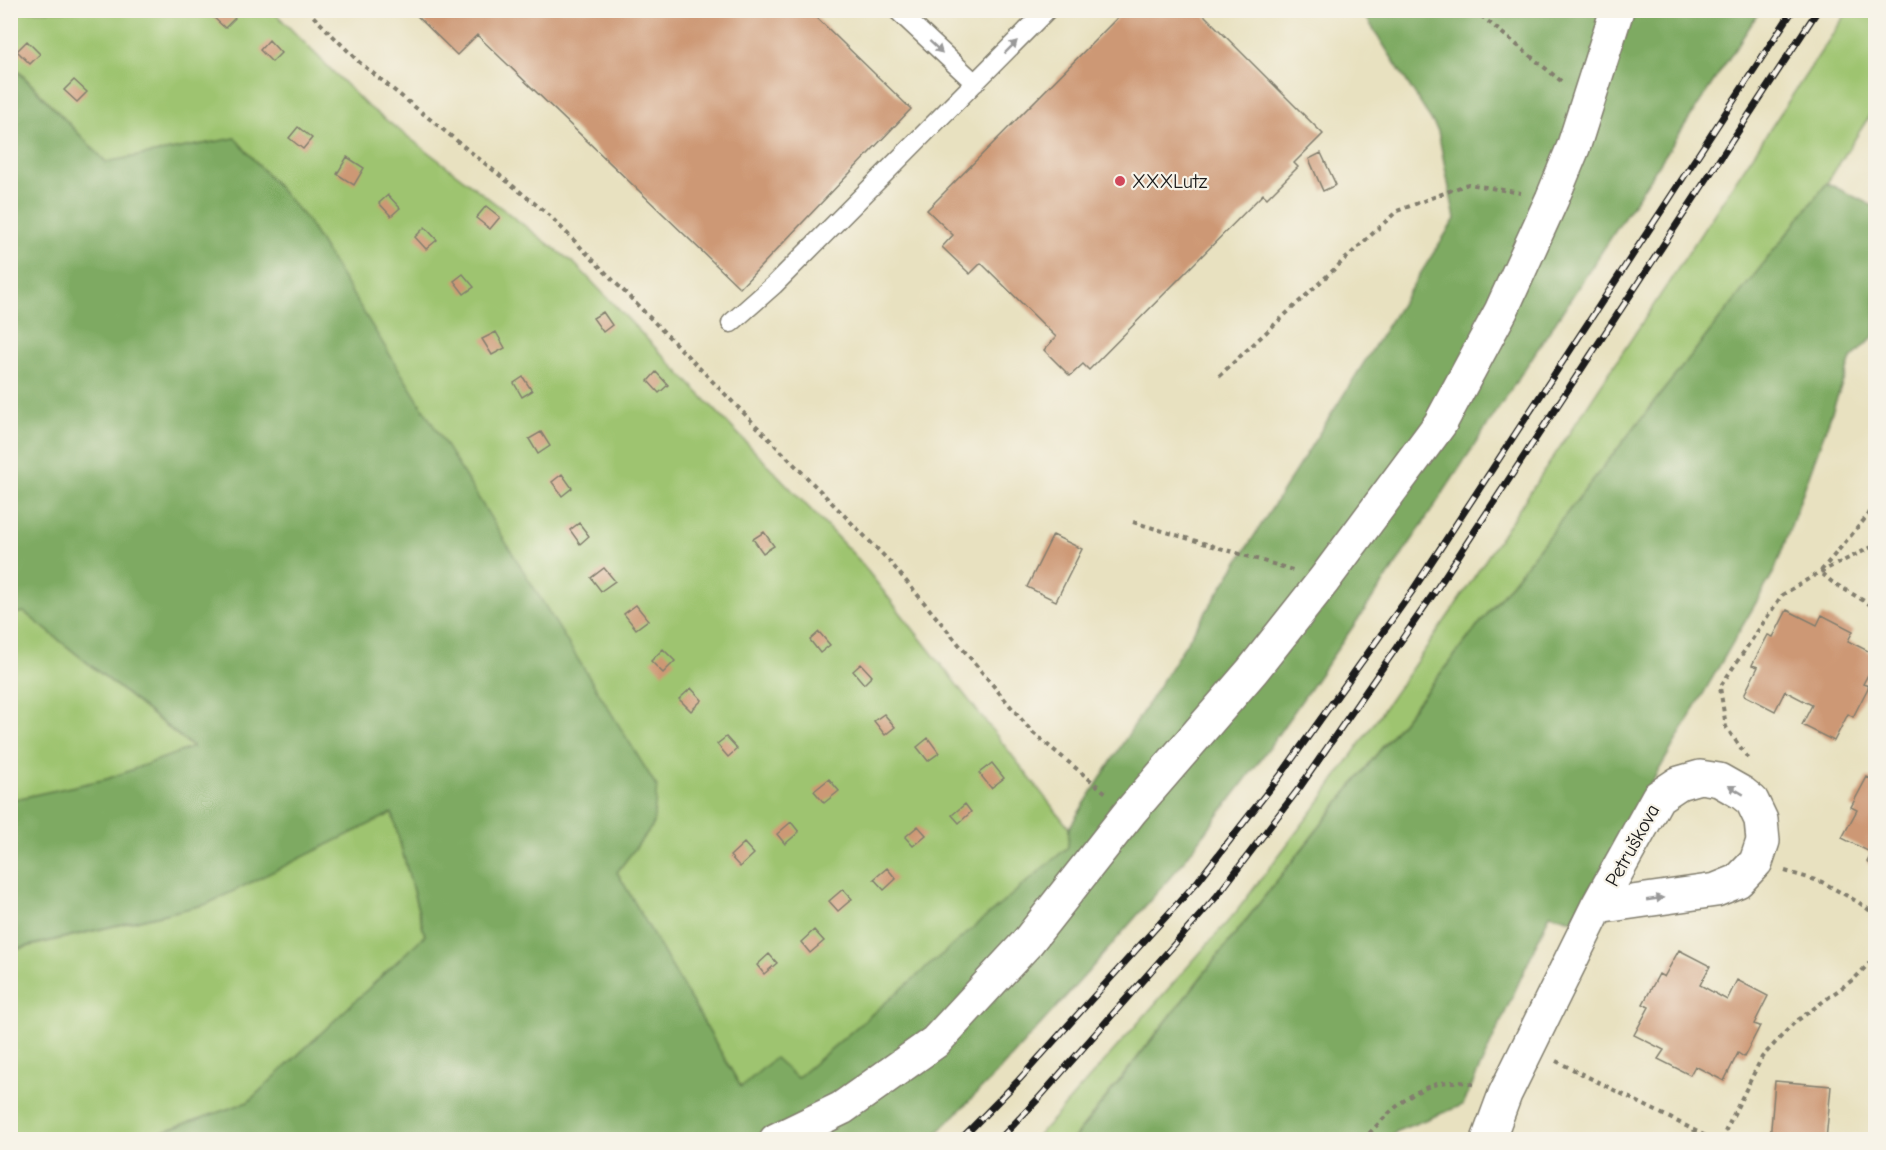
<svg xmlns="http://www.w3.org/2000/svg" width="1886" height="1150" font-family="'Comic Neue',sans-serif">
<rect width="100%" height="100%" fill="#f7f3e8"/>
<filter id="ink" filterUnits="userSpaceOnUse"><feTurbulence type="fractalNoise" baseFrequency=".0167" numOctaves="2"/><feDisplacementMap in="SourceGraphic" scale="12" xChannelSelector="R" yChannelSelector="G"/><feConvolveMatrix kernelMatrix="1 2 1 2 8 2 1 2 1" color-interpolation-filters="sRGB"/></filter>
<filter id="wash" filterUnits="userSpaceOnUse"><feTurbulence type="fractalNoise" baseFrequency=".008" numOctaves="4" result="noise"/><feDisplacementMap in="SourceGraphic" scale="24" xChannelSelector="R" yChannelSelector="G"/><feGaussianBlur stdDeviation="1.35" result="paint"/><feColorMatrix in="noise" values="0 0 0 0 0 0 0 0 0 0 0 0 0 0 0 0 0 1.4 0 .05"/><feComposite in="paint" operator="in"/></filter>
<g filter="url(#wash)">
<rect width="100%" height="100%" fill="#e8e1c0"/>
<!-- green -->
<path fill="#9ec46f" stroke="#5d7046" stroke-width="1.5" d="M 11,11 L 273,11 L 365,104 L 576,265 L 859,560 L 1069,828 L 1068,847 L 797,1078 L 741,1087 L 617,872 L 653,825 L 235,138 L 106,162 L 11,63 Z
M 1848,11 L 1875,11 L 1875,107 L 1827,183 L 1073,1139 L 1033,1140 L 1056,1116 L 1236,912 L 1320,801 L 1453,609 Z
M 24,612 L 193,748 L 107,779 L 11,800 L 10,614 Z
M 392,813 L 425,936 L 248,1102 L 140,1140 L 11,1139 L 10,951 L 207,904 Z"/>
<!-- forest -->
<path fill="#7eaa62" stroke="#4d633f" stroke-width="1.5" d="M 1362,11 L 1760,11 L 1393,569 L 1261,759 L 1180,866 L 1088,972 L 996,1074 L 930,1140 L 140,1139 L 248,1102 L 425,935 L 392,813 L 207,904 L 11,950 L 11,800 L 107,779 L 193,747 L 24,612 L 11,614 L 10,63 L 106,162 L 235,138 L 306,219 L 657,787 L 653,825 L 617,872 L 741,1087 L 775,1058 L 797,1078 L 1068,847 L 1069,828 L 1455,219 L 1438,131 Z
M 1827,183 L 1875,207 L 1875,335 L 1851,359 L 1775,570 L 1572,920 L 1550,914 L 1463,1105 L 1397,1131 L 1390,1139 L 1073,1140 Z"/>
<g id="blocks">
<!-- building -->
<path fill="#cd9874" d="M 216,10 L 227,10 L 235,18 L 225,28 L 211,15 Z
M 411,10 L 809,10 L 911,109 L 740,288 L 477,35 L 457,55 Z
M 1125,10 L 1199,10 L 1323,134 L 1294,163 L 1298,167 L 1267,198 L 1263,194 L 1089,370 L 1083,364 L 1070,376 L 1044,350 L 1056,337 L 981,263 L 970,274 L 942,247 L 953,235 L 927,210 Z
M 269,40 L 281,53 L 272,62 L 260,50 Z
M 27,41 L 40,54 L 30,64 L 17,51 Z
M 74,80 L 87,92 L 77,102 L 64,90 Z
M 298,127 L 312,138 L 303,149 L 289,138 Z
M 1321,153 L 1336,185 L 1323,191 L 1309,159 Z
M 347,157 L 364,168 L 354,185 L 337,174 Z
M 388,195 L 400,208 L 391,216 L 379,203 Z
M 486,206 L 500,217 L 490,229 L 476,218 Z
M 425,227 L 437,240 L 426,249 L 415,237 Z
M 463,274 L 474,287 L 464,294 L 454,281 Z
M 603,312 L 612,325 L 603,332 L 593,318 Z
M 496,332 L 505,348 L 492,355 L 482,339 Z
M 656,372 L 668,385 L 659,393 L 648,381 Z
M 523,377 L 532,391 L 522,397 L 514,383 Z
M 541,432 L 550,446 L 538,454 L 529,439 Z
M 562,474 L 572,488 L 562,496 L 552,482 Z
M 579,523 L 589,536 L 580,544 L 570,530 Z
M 764,532 L 774,546 L 763,553 L 753,539 Z
M 1053,535 L 1082,549 L 1056,601 L 1027,587 Z
M 604,568 L 615,581 L 601,591 L 591,578 Z
M 636,605 L 648,620 L 636,629 L 624,614 Z
M 1787,610 L 1817,625 L 1822,615 L 1853,631 L 1848,641 L 1876,655 L 1876,660 L 1863,684 L 1869,686 L 1853,717 L 1848,714 L 1834,741 L 1802,725 L 1812,705 L 1785,691 L 1775,711 L 1744,695 L 1758,667 L 1752,665 L 1768,635 L 1773,637 Z
M 819,632 L 830,645 L 820,653 L 810,640 Z
M 663,649 L 675,661 L 663,673 L 651,661 Z
M 861,664 L 872,676 L 864,684 L 853,671 Z
M 691,688 L 702,700 L 691,711 L 679,699 Z
M 884,714 L 895,727 L 885,735 L 874,721 Z
M 726,737 L 737,749 L 728,757 L 717,744 Z
M 928,738 L 939,753 L 928,761 L 917,747 Z
M 992,763 L 1004,778 L 991,788 L 979,773 Z
M 1876,774 L 1876,867 L 1867,862 L 1872,853 L 1842,838 L 1857,810 L 1851,807 L 1867,777 L 1873,780 Z
M 829,779 L 839,791 L 824,803 L 814,791 Z
M 965,804 L 971,812 L 959,823 L 952,815 Z
M 791,822 L 799,832 L 785,844 L 777,834 Z
M 918,826 L 926,835 L 913,846 L 905,837 Z
M 744,843 L 754,854 L 740,867 L 730,856 Z
M 887,868 L 896,879 L 884,890 L 874,879 Z
M 843,889 L 852,899 L 838,911 L 829,901 Z
M 814,930 L 824,941 L 810,953 L 801,942 Z
M 1679,950 L 1710,966 L 1700,985 L 1727,1000 L 1737,980 L 1768,996 L 1754,1024 L 1760,1026 L 1744,1057 L 1738,1053 L 1724,1081 L 1695,1066 L 1690,1075 L 1658,1059 L 1664,1050 L 1634,1035 L 1649,1007 L 1643,1004 L 1659,974 L 1664,977 Z
M 769,954 L 777,963 L 764,974 L 757,965 Z
M 1775,1081 L 1831,1086 L 1826,1140 L 1770,1140 Z"/>
</g>
</g>
<g filter="url(#ink)">
<use href="#blocks" fill-opacity="0" stroke="#827e6e" stroke-width="1.5"/>
<g fill="none" stroke-linecap="round" stroke-linejoin="round">
<defs>
<path id="lane" d="M 897,10 L 975,83
M 731,323 L 774,285 L 1047,10"/>
<path id="street" d="M 776,1140 L 842,1108 L 935,1042 L 1026,944 L 1130,812 L 1252,671 L 1324,580 L 1440,424 L 1501,311 L 1552,199 L 1573,148 L 1617,10
M 1488,1140 L 1505,1094 L 1597,907 L 1658,797 L 1679,783 L 1700,777 L 1719,780 L 1742,793 L 1752,801 L 1761,820 L 1763,841 L 1756,862 L 1738,881 L 1716,890 L 1597,907"/>
</defs>
<!-- lane casing -->
<use href="#lane" stroke="#827e6e" stroke-width="21"/>
<!-- street casing -->
<use href="#street" stroke="#827e6e" stroke-width="36"/>
<!-- path -->
<path stroke="#827e6e" stroke-width="4" stroke-dasharray="4.5 4.5" stroke-linecap="butt" d="M 307,10 L 359,62 L 549,215 L 891,563 L 1032,732 L 1106,793
M 1474,10 L 1561,81
M 1219,376 L 1397,211 L 1468,184 L 1521,193
M 1876,495 L 1869,514 L 1820,572 L 1832,582 L 1876,608
M 1133,522 L 1293,570
M 1748,758 L 1726,727 L 1720,687 L 1782,595 L 1820,572 L 1876,545
M 1785,871 L 1822,882 L 1858,902 L 1876,915
M 1556,1061 L 1714,1140
M 1363,1140 C 1394,1107 1426,1071 1476,1085
M 1721,1140 L 1762,1057 L 1794,1023 L 1855,978 L 1876,956"/>
<!-- lane -->
<use href="#lane" stroke="#fff" stroke-width="18"/>
<!-- street -->
<use href="#street" stroke="#fff" stroke-width="33"/>
<defs>
<path id="rail" d="M 960,1140 L 1017,1082 L 1198,881 L 1280,776 L 1413,590 L 1793,10
M 999,1140 L 1038,1099 L 1217,896 L 1300,787 L 1432,596 L 1818,10"/>
</defs>
<!-- rail casing -->
<use href="#rail" stroke="#1c1c1c" stroke-width="7"/>
<!-- rail -->
<use href="#rail" stroke="#f7f3e8" stroke-width="4.5" stroke-dasharray="14" stroke-linecap="butt"/>
</g>
<!-- one-way arrows -->
<defs><path id="oneway-solid" d="M-6-.8H1V-3.2L6.5 0L1 3.2V.8H-6Z" transform="scale(1.5)"/></defs>
<g fill="#999">
<use href="#oneway-solid" transform="translate(936 47) rotate(43)"/>
<use href="#oneway-solid" transform="translate(1011 47) rotate(-45)"/>
<use href="#oneway-solid" transform="translate(1736 790) rotate(-149)"/>
<use href="#oneway-solid" transform="translate(1655 899) rotate(-8)"/>
</g>
</g>
<!-- markers -->
<circle fill="#d1495b" stroke="#f7f3e8" stroke-width="2" cx="1120" cy="181" r="6"/>
<g text-anchor="middle" stroke-width="4.5" stroke-linejoin="round" paint-order="stroke">
<!-- poi labels -->
<g font-size="20" fill="#1c1c1c" stroke="#f7f3e8" text-anchor="start">
<text x="1132" y="188">XXXLutz</text>
</g>
<!-- street labels -->
<g font-size="20" fill="#1c1c1c" stroke="#f7f3e8">
<text transform="translate(1632 845) rotate(-61)" y="7">Petruškova</text>
</g>
</g>
<!-- margin -->
<rect width="1886" height="1150" fill="none" stroke="#f7f3e8" stroke-width="36"/>
</svg>
